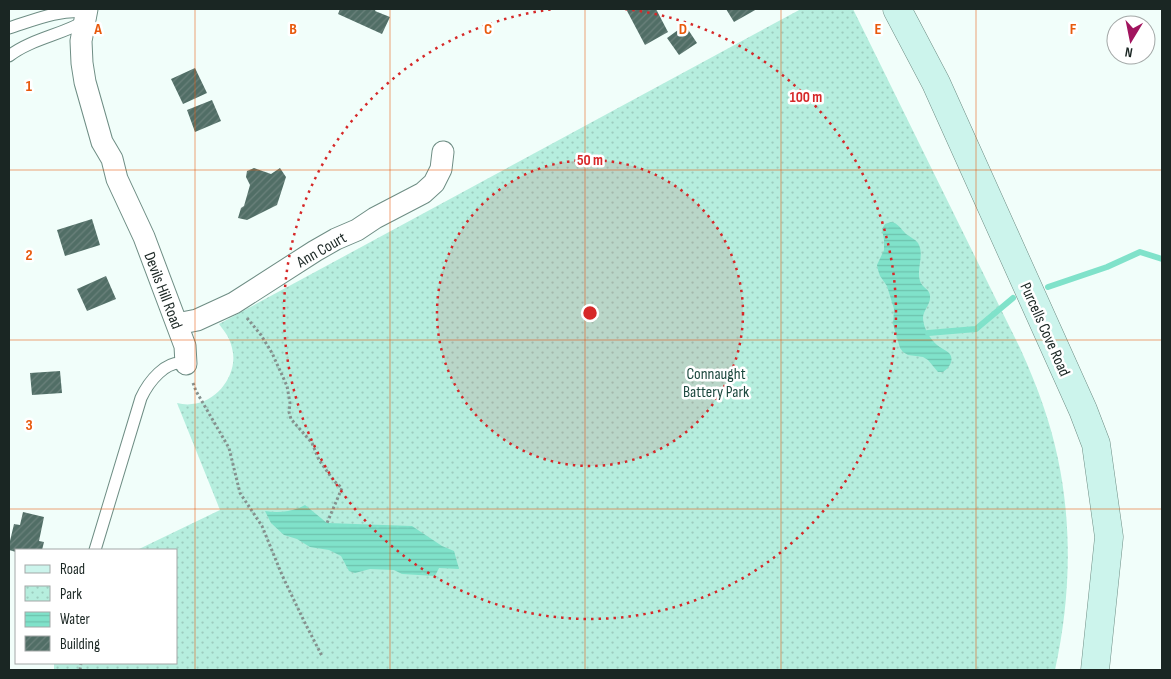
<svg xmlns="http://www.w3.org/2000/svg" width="1171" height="679" font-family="'Sofia Sans Condensed',sans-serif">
<defs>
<pattern id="park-dots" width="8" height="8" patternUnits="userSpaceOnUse" patternTransform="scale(1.25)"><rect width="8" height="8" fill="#b6eede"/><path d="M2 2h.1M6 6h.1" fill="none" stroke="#9cccbe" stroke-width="1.8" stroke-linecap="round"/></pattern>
<pattern id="water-rules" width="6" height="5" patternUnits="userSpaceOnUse" patternTransform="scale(1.25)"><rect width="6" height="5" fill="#80e2ca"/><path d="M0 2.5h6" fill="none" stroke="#6ec2ad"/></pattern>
<pattern id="building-hatch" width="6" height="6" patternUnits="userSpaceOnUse" patternTransform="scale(1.25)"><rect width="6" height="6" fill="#516e66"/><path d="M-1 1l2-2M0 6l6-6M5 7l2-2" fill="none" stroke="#6b827c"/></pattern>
</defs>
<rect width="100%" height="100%" fill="#f1fefa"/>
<!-- park -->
<path fill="url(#park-dots)" d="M 801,9 L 853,9 L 1020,348 C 1029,368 1037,387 1044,408 C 1073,492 1074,584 1055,670 L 54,670 L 54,663 L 176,663 L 176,550 L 137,550 L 220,510 L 177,403 C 182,404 187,405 192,404 C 218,402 239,373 232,348 C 230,338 225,332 219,324 Z"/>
<!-- water -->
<path fill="url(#water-rules)" d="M 891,222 C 898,223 901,229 906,234 C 910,237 915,239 918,243 C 925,255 916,269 920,281 C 922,288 930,289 930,296 C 931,304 923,310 923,318 C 923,327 930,339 937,345 C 940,348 946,350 949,353 C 955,360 949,368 943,372 L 938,372 L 928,360 L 923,357 L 908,355 L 903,352 L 900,348 L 893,324 L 894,309 L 887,286 L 880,276 L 878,270 L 877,265 L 884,250 L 884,240 L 882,229 L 885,224 Z
M 305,505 L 327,523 L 412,526 L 442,546 L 454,551 L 459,569 L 439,568 L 435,576 L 402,574 L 394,570 L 370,569 L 355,573 L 349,571 L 341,556 L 329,550 L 310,547 L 297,539 L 284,535 L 271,523 L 265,511 C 278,513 293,512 305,505 Z"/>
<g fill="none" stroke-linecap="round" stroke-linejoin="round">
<!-- stream -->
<path stroke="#80e2ca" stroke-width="6" d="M 1048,287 L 1107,267 L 1140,252 L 1162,259
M 928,333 L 976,329 L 1013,298"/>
</g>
<!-- building -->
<path fill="url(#building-hatch)" d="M 340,9 L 376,9 L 375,11 L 390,17 L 382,34 L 338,14 Z
M 626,9 L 656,9 L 668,32 L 645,45 Z
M 726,9 L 757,9 L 734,22 Z
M 685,25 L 697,43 L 679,55 L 667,38 Z
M 195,68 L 207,93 L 183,104 L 171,79 Z
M 212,100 L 221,121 L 195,132 L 187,110 Z
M 254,168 L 271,174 L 280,168 L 286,177 L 277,205 L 247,220 L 238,218 L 241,208 L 244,206 L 250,185 L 246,177 L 247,171 Z
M 92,219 L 100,245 L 65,256 L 57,230 Z
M 106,276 L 116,299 L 87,311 L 77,289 Z
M 60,371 L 62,393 L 32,395 L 30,373 Z
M 23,512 L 44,517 L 39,541 L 44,542 L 42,550 L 16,550 L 16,552 L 9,550 L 9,540 L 10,541 L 14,524 L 20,525 Z"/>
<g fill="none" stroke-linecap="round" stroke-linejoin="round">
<defs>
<path id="service" d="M 9,28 C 34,20 59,9 86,12
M 9,56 C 31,39 61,35 85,21
M 95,550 L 141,398 C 148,383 166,358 186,364"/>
<path id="minor" d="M 87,9 L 81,41 L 82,63 L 85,82 L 102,142 L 112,159 L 117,179 L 144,237 L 185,346 L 186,364
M 177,324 L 197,320 L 234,303 L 315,251 L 336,239 L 357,230 L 375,218 L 423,193 L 434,183 L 441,169 L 443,152"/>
<path id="secondary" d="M 897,9 L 936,83 L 1083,410 L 1096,444 L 1109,537 L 1095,670"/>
</defs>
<!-- service casing -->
<use href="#service" stroke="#6e8d84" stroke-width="13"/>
<!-- minor casing -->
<use href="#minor" stroke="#6e8d84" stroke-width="23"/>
<!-- secondary casing -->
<use href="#secondary" stroke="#6e8d84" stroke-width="29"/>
<!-- path -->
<path stroke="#85918e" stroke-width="3" stroke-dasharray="2.5 2.5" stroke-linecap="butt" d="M 247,318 L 261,335 L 272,353 L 287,386 L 290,403 L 289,412 L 291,419 L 312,443 L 319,460 L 334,481 L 342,488 L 327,523
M 193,383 L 196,391 L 229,448 L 240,493 L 262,526 L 282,575 L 304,621 L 322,656
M 80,670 L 81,663"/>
<!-- service -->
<use href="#service" stroke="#fff" stroke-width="11"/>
<!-- minor -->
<use href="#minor" stroke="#fff" stroke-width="21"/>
<!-- secondary -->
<use href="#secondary" stroke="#ccf4ec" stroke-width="28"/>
</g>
<!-- grid -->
<path fill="none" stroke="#e8590c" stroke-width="1" stroke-opacity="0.55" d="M 195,9 L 195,670M 390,9 L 390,670M 585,9 L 585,670M 781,9 L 781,670M 976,9 L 976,670M 9,170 L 1162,170M 9,340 L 1162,340M 9,509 L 1162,509"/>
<!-- distance rings -->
<circle cx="590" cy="313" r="153" fill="#d62828" fill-opacity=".12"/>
<g fill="none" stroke="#d62828" stroke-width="2.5" stroke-dasharray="2.5 5">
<circle cx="590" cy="313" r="153"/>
<path d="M625 9A306 306 0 1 1 555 9"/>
</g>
<g text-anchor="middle" stroke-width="5" stroke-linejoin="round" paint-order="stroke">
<!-- street labels -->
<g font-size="16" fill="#1a2623" stroke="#fff">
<text transform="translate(321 249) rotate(-30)" y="6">Ann Court</text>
<text transform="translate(164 290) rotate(69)" y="6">Devils Hill Road</text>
<text transform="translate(1046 329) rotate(66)" y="6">Purcells Cove Road</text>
</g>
<!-- park labels -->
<g font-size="16" fill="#1c483e" stroke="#fff">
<text x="716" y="379">Connaught<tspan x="716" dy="18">Battery Park</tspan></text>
</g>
</g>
<g font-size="16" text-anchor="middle" font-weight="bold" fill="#e8590c" stroke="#fff" stroke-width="5" stroke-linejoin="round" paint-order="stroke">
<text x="98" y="34">A</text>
<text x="293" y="34">B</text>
<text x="488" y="34">C</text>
<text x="683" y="34">D</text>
<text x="878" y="34">E</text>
<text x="1073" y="34">F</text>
<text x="29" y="91">1</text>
<text x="29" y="260">2</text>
<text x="29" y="430">3</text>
</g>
<circle cx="590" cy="313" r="8" fill="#d62828" stroke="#fff" stroke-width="2.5"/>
<g font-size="15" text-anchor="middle" font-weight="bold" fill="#d62828" stroke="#fff" stroke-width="5" stroke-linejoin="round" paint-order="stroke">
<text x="806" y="102">100 m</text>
<text x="590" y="165">50 m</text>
</g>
<!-- border -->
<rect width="1171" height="679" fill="none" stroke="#1a2623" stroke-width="20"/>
<!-- legend -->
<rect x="15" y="549" width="162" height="115" fill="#ffffff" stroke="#a3a8a7"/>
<rect x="25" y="565" width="25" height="8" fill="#ccf4ec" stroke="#a3a8a7"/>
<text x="60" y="574" font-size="15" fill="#1a2623">Road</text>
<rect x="25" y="586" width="25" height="15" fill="url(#park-dots)" stroke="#a3a8a7"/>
<text x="60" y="599" font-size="15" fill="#1a2623">Park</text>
<rect x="25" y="612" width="25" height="15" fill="url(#water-rules)" stroke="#a3a8a7"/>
<text x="60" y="624" font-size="15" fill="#1a2623">Water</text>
<rect x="25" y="636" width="25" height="15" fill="url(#building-hatch)" stroke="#a3a8a7"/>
<text x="60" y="649" font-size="15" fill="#1a2623">Building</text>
<!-- north arrow -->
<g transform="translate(1131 40) rotate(190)"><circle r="24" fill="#ffffff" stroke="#a3a8a7"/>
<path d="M0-4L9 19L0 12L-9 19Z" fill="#a1145e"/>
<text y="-8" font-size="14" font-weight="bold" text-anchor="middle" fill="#1a2623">N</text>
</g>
</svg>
